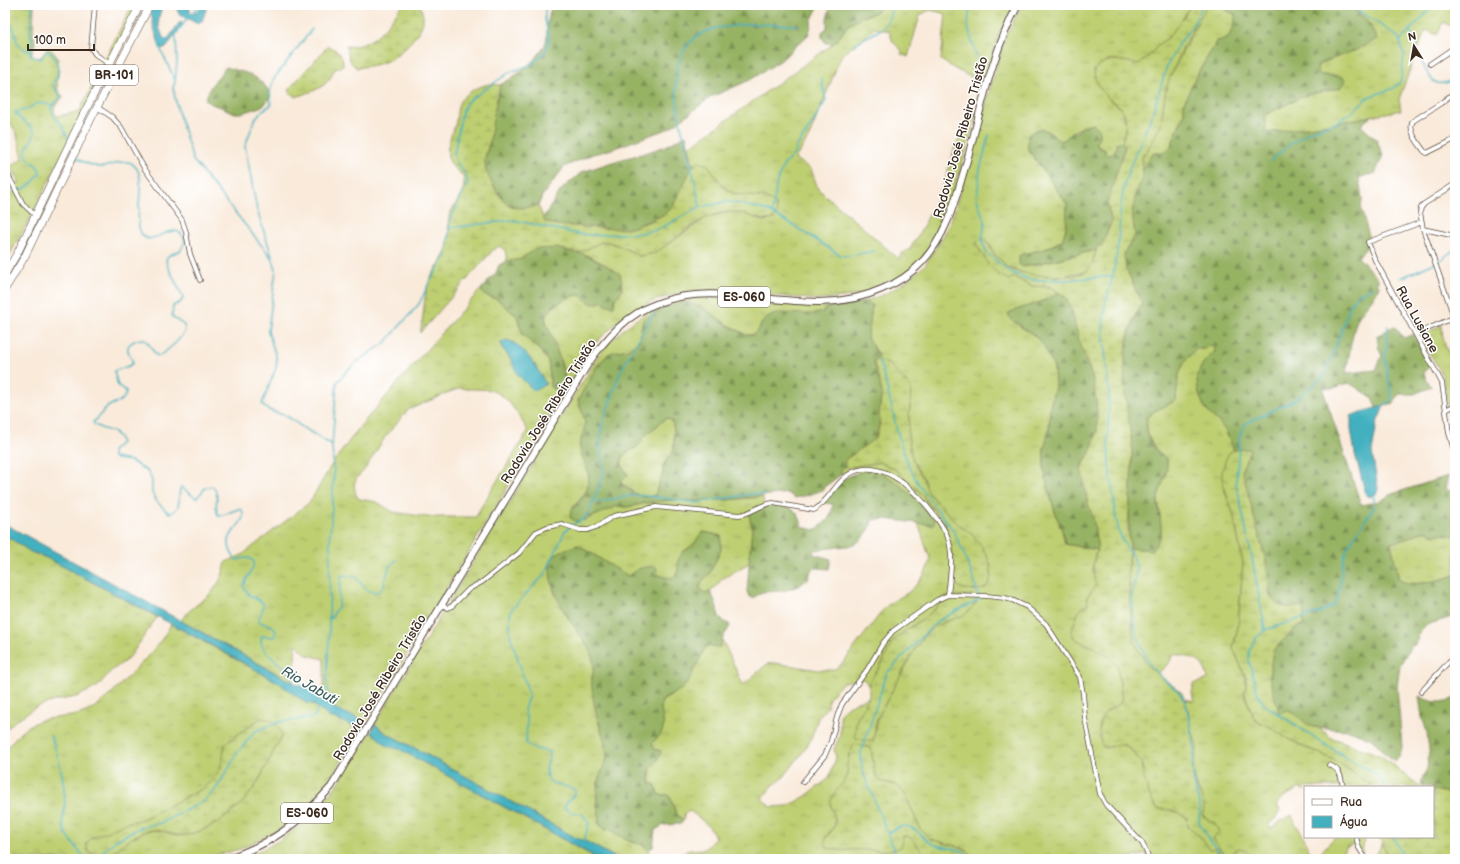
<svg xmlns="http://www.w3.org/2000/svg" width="1460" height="864" font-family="'Balsamiq Sans',sans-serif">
<defs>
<pattern id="grass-tufts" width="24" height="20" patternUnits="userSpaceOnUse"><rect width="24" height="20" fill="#becf72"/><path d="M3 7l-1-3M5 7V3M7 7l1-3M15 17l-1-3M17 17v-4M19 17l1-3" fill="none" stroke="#a4b262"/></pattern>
<pattern id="forest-firs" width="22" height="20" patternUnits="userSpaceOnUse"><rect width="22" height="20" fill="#96b264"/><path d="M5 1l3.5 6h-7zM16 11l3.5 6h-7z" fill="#7c9152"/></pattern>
<pattern id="wetland-marsh" width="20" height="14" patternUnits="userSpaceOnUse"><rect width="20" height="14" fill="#becf72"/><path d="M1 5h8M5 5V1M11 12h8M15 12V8" fill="none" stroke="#a4b262"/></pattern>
</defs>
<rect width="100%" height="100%" fill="#fff"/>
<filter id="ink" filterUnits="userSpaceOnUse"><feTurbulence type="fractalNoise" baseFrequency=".025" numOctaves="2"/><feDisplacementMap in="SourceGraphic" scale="8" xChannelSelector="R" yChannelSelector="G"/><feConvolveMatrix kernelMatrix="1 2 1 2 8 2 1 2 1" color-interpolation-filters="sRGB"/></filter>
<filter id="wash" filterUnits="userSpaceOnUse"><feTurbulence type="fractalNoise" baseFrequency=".012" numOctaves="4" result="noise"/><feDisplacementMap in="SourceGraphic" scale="16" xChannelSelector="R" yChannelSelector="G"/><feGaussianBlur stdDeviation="0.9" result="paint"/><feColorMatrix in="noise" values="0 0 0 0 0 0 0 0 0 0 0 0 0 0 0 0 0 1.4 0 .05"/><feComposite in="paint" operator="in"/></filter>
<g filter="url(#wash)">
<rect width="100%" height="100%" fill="#f9eada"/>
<!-- grass -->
<path fill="url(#grass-tufts)" stroke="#7c7c48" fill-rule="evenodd" d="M 5,5 L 34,5 L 33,32 L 35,43 L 32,53 L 33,56 L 37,58 L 41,57 L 48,48 C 52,49 52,51 55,54 C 66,70 49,86 63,96 C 60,103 49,107 57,116 L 79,112 L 132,5 L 138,5 L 27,224 L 5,263 L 5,187 L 12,194 L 19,182 L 11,166 L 23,158 L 16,132 L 5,115 Z
M 883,5 L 1014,5 L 999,34 L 985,84 L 955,69 L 941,60 L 946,14 L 930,10 L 920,15 L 908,57 L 901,54 L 902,51 L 893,42 L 889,31 L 875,28 L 841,56 L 809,137 L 795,159 L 811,169 L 818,189 L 899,259 L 901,254 L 910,249 L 923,227 L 944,184 L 955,147 L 975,112 L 978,110 L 948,210 L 942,225 L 920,261 L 902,276 L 867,294 L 820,300 L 719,290 L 693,291 L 676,294 L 651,302 L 622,318 L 594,344 L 588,354 L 366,722 L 338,710 L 324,702 L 324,659 L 307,655 L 296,644 L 293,682 L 181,621 C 188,609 201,603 211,593 C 219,584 224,573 226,562 L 242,555 L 310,502 L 332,464 L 362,424 L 430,346 L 482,288 L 482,292 L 489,297 L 497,299 L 517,316 L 522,333 L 526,338 L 538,348 L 548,361 L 550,376 L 550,387 L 557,390 L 564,386 C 570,373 547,332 545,317 C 549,309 570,291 581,295 C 591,300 589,308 602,301 L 604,302 L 615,300 L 620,274 L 592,258 L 578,253 L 601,242 L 609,242 L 620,246 L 639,256 L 655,253 L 707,217 L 731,212 L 742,213 L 764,221 L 774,219 L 777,212 L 765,198 L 735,194 L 724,188 L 714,174 L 699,162 L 693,165 L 689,147 L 833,44 L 839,38 L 848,25 L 855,22 L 861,17 L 874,13 ZM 501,342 L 514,342 L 536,366 L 513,365 C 510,356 502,351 501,342 ZM 461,388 C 471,390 483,388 493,391 C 510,397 519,417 528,431 L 480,509 L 476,517 L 427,517 L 393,512 L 377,502 L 359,499 L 356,495 L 354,485 L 356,479 L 365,469 L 385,437 L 408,410 L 452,391 Z
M 1022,5 L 1190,5 L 1184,17 L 1168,38 L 1160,43 L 1148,57 L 1139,64 L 1117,60 L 1107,60 L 1110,100 L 1121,108 L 1126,124 L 1122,142 L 1116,148 L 1113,153 L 1106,154 L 1105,150 L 1098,146 L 1097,143 L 1099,135 L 1084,126 C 1079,129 1075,130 1071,133 C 1067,136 1066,140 1061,141 C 1047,132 1045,123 1028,135 L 1028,149 L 1067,204 C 1066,218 1068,226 1062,240 L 1045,249 L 1029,253 L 1025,267 L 1096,250 L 1092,265 L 1087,272 L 1060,276 L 1033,276 L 1006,267 L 1001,260 L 996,257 L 989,243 L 976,244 L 979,249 L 1014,277 L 1031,286 L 1051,287 L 1059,293 C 1043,303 1025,306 1008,314 L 1022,328 L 1034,335 L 1044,346 L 1054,368 L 1055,387 L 1050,407 L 1049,430 L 1044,449 L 1044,468 L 1048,488 L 1056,515 L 1062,530 L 1065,544 L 1098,550 C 1091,560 1092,574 1096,585 L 1087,597 L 1088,604 L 1086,644 L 1095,648 L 1108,656 L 1117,665 L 1122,698 L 1120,704 L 1106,712 L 1103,747 L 1107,748 L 1115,745 L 1124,745 L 1131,750 L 1141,762 L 1142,769 L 1157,809 C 1169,809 1177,811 1187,818 L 1188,827 L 1194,830 L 1204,841 L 1219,852 L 1216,859 L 1149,859 L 1146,854 L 1125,859 L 975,859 L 968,851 L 960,847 L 930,839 L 920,829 L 906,796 L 899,787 L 895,785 L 880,781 L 875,774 L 871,748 L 849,754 L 847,776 L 839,790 L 835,794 L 831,805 L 835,819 L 835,825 L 826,837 L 834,850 L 866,849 L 881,851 L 906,835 C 916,841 921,852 928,856 C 934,860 941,857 947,859 L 618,859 L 587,842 L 576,838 L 422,752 L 384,732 L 375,724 L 602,350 C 616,335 631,322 649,311 C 700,284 773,305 828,307 C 814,320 805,312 789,314 C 780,315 770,321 761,324 C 759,332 755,335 747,335 L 688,302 L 679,304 L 641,327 L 639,341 L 628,349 L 608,354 L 597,366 L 578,400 C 579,405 585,418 585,423 C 585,430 581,438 580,444 C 579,451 584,458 586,465 C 594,484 585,495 572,508 L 572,519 L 576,521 L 585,520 L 617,506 L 627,507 L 652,502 L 673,500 L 698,501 L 728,500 L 763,497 L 764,506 L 750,520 L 752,527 L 749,563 L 722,579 L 710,593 L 705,593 L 700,589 C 700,580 710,573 714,564 C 718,556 719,545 721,536 L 704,532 L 700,535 L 693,545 L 683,552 L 679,562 L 678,570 L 675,577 L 665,578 L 658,574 L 628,576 L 578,545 L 559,552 L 552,560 L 550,565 L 554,591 L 562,608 L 586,643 L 592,656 L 595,667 L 592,677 L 597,717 L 603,733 L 607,754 L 607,759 L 599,778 L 597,795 L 597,806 L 600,813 L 609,829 L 622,837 L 631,842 L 643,844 L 652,854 L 663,858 L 678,855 L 688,850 L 705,849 L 715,838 C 713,827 698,817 690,811 L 685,813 L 683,820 L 676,814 L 670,797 L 658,794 L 656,787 L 651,784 L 650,770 L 660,751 L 654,749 L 652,743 C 654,740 657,739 659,736 C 669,725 658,713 662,701 L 671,696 L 676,691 L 684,687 L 706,646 L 722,639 L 743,685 L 767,664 L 774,663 L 819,670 L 833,670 L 842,664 L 883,610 C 891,600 902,598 911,590 C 920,582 928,571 930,559 L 918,523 L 933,525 L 931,515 L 920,505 L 851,467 L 879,462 L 895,469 L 905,478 L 923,496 L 926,501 L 945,524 L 951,546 L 954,582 L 959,587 L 964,589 L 976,590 L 987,586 L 991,576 L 990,563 L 982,547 L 972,534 L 959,525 L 929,494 L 922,476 L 916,467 L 911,454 L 908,435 L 911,390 L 909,386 L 890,365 L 877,359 L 879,356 C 874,350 872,344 867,338 L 870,322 L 872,305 L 866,301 L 885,294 L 899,286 L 913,276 L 925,265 L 944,235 L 954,212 L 1005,37 ZM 942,599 L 966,614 L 935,626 L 926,634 L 916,647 L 877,719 L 873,742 L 856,722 L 869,697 C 856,704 850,701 840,714 L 840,736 L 834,749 L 836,758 L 829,778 L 806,796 L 788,806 L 771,807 L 762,799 L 771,787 L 783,778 L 803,752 L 811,739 L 818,718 L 827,707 L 829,698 L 843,682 L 864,679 L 869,687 L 870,682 L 900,635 L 925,617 L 936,608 Z
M 1206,5 L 1224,5 L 1226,10 L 1235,14 C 1236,23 1232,31 1227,39 L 1217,41 L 1195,78 L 1184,103 L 1184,114 L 1171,146 C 1166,153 1160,152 1152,154 L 1146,162 L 1143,174 L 1142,155 L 1147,151 L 1161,124 L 1165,93 L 1170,77 Z
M 1349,5 L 1455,5 L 1455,28 L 1443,22 L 1437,35 L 1426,30 C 1421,37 1421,46 1416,54 L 1399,99 L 1401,110 L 1336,123 L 1266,133 L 1265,115 L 1306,95 L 1340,88 L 1335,75 L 1322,75 L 1319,74 L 1317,68 C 1321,58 1349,52 1359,49 L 1364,18 Z
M 1442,325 C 1442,340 1446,351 1455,363 L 1455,439 C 1453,430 1450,421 1448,412 C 1446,399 1446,385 1441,373 C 1435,359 1424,350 1424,334 Z
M 1209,346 L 1214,347 L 1215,352 C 1193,368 1193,390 1208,412 C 1212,417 1218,420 1221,425 C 1227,431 1230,442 1234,450 L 1229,453 L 1224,489 L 1233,513 L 1243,563 L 1238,627 L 1233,648 L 1246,678 L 1246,687 L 1244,692 L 1245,696 L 1255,720 L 1272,728 L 1288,739 L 1334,760 L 1370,784 L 1372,787 L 1305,787 L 1305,791 L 1300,788 L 1282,798 L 1277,804 L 1280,811 L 1276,818 L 1269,824 L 1270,829 L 1282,820 L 1292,815 L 1295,823 L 1303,835 L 1312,859 L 1253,859 C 1246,854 1242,843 1233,852 L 1232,859 L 1230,859 L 1215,843 L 1209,822 L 1202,814 L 1202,797 L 1194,781 L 1193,763 L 1197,749 L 1193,734 L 1191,734 L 1188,710 L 1185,699 L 1194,701 L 1192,693 L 1194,684 L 1208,679 C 1204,658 1191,657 1173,654 L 1170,662 L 1156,675 L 1149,667 L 1138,650 L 1133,637 L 1128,571 L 1130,548 L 1152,550 C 1154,540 1158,530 1160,520 C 1161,513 1158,506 1158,498 C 1160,485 1169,471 1167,459 C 1152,451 1145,434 1147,417 C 1155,409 1167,406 1176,400 C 1178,374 1178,369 1195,348 L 1203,349 Z
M 667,418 L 672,421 L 674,430 L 674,450 L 663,465 L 663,472 L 655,495 L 645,497 L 638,495 L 620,482 L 628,475 L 621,465 L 623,455 L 631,450 L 635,449 L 643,437 L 654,429 L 659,423 Z
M 1423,531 L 1428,531 L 1433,534 L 1455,535 L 1455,575 C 1440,580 1414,588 1399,580 L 1391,543 L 1406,539 Z
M 5,535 L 31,552 L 47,558 L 157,617 L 129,658 L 111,671 L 97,687 L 76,697 L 54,701 L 36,707 L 16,720 L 5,731 Z
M 171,624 L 279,683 L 306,703 L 313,704 L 334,718 L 361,730 L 341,762 L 319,794 L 294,819 L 280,829 L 240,849 L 201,859 L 5,859 L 5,753 C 8,745 13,740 19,734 C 43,710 65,723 90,710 C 106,701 116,688 129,676 C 145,659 160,645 171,624 ZM 254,722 L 282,736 C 273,751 266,767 258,782 C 242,808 214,831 183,835 C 173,836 163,830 153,830 C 140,829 118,849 107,857 C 100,857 91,855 87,849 L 126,823 L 143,819 L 200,790 L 210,782 L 221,768 L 224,756 L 224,749 L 230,740 L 245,730 Z
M 371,732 L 389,746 L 399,749 L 598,859 L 239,859 C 255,853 272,846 286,836 C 324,810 347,771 371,732 Z
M 1335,837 L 1364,837 L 1362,856 L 1352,845 L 1345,848 L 1340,859 L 1328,859 L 1322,851 Z
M 1382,844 L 1391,859 L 1374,859 Z"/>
<!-- forest -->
<path fill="url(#forest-firs)" stroke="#686e41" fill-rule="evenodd" d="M 552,5 L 819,5 L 812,19 L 809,34 L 780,61 L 750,80 L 711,97 L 670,128 L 609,150 L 593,154 L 564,167 L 542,196 L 539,204 L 533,207 L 518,208 L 507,204 L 487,177 L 485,163 L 486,155 L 488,149 L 491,126 L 500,85 C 515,77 540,59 546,42 C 547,39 546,34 547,30 C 547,22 550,13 552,5 Z
M 831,5 L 883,5 L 874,13 L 861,17 L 855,22 L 848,25 L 839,38 L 833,44 L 826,43 L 822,37 L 822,32 L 827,28 L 827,18 Z
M 1224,5 L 1349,5 L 1369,23 L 1377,39 L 1359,49 L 1319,64 L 1317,67 L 1319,74 C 1326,77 1335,75 1343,77 L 1345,81 L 1340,88 L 1306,95 L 1265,115 L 1266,133 L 1336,123 L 1372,116 L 1363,123 L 1361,126 L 1376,139 L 1383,155 L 1375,174 L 1367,175 L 1359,178 L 1362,200 L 1361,209 L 1369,236 L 1366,248 L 1358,257 L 1379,280 L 1377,281 L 1379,286 C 1374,301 1364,306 1357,320 C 1352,332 1349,358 1346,373 L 1376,370 L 1382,356 L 1379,349 L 1377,336 L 1394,326 L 1404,338 L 1414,334 L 1422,352 L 1431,366 L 1423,372 L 1431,387 L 1429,388 L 1414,394 L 1399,394 L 1394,403 L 1376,408 L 1372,397 L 1349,383 L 1333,388 L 1324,388 L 1323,390 L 1361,505 L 1380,501 L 1387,497 L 1389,495 L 1448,476 L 1445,489 L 1455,493 L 1455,535 L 1433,534 L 1428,531 L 1423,531 L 1406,539 L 1391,543 L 1399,580 C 1413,588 1440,580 1455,575 L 1455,616 L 1426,625 L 1421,630 L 1415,645 L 1411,646 L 1400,665 L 1397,687 L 1402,747 C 1401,752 1401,757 1395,761 L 1383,752 L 1374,740 L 1355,732 L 1348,730 L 1314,727 L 1306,724 L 1292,711 L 1279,713 L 1269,676 L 1273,650 L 1298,626 L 1303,625 L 1290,608 L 1279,605 L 1270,597 L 1266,561 L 1257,529 L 1242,470 L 1250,449 L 1234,450 C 1230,442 1227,431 1221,425 C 1218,420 1212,417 1208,412 C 1193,390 1192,368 1215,352 L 1214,347 L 1209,346 L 1203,349 L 1195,349 C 1178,369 1178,374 1176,400 C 1167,406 1155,409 1147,417 C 1145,434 1152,451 1167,459 C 1169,472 1160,486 1158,499 C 1157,511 1164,525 1160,537 C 1159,541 1154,546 1152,550 L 1130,548 C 1127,514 1133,481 1132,448 C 1132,435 1128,422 1126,409 C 1121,370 1124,337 1142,303 L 1126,269 L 1125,262 L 1124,253 L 1135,236 L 1132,213 L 1136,193 L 1146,162 L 1152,154 C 1160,152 1166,153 1171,146 L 1184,114 L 1184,103 L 1195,78 L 1217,41 L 1227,39 C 1232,31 1236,23 1235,14 L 1226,10 Z
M 226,67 C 234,70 243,71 251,75 C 258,78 270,89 271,96 L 265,104 L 260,107 L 241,113 L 235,113 L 221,107 L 214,105 L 205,100 L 211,86 Z
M 1094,124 L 1099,129 L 1099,135 L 1097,143 L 1098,147 L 1105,150 L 1106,154 L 1113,153 L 1116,148 L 1116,143 L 1122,141 L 1125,147 L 1107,204 L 1112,221 C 1107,229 1105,239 1101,247 L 1098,245 L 1096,250 L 1023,267 L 1019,264 L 1019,256 L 1022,254 L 1045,249 L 1062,241 C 1068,226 1066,218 1067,204 L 1028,149 L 1028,135 C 1045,123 1047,133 1061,141 L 1064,140 L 1072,132 L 1076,132 L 1084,126 Z
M 686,135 L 693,165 L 677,199 L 671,209 L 663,215 L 632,228 L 619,229 L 556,225 L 545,222 L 543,218 L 561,190 L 582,172 L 622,159 L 642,154 L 666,146 Z
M 540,248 L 557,248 L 571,252 L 584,254 L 604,264 L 620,274 C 623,285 625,291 615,298 L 614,306 L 607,305 L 602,301 C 588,309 590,298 578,295 C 568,296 545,309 545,320 L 556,347 L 566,383 L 561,390 L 553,389 L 550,387 L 550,376 L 548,361 L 538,348 L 526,338 L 522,333 L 517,316 L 497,299 L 484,295 L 482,292 L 482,288 L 496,273 L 499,265 L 507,261 L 521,259 L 535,249 Z
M 1059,293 L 1064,295 L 1066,298 L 1071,308 L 1079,340 L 1093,379 L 1097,409 L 1097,431 L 1090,453 L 1081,468 L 1088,504 L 1093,516 L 1098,550 L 1065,544 L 1062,530 L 1056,515 L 1048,488 L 1044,468 L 1044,449 L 1049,430 L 1050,407 L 1055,387 L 1054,368 L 1044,346 L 1034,335 L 1010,319 L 1008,313 C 1025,306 1043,303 1059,293 Z
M 866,301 L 872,305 L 870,322 L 867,338 C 872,344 874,350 879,357 L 873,360 L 882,391 L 879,414 L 880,425 L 876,438 L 857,453 L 849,456 L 845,467 L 841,469 L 842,474 L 824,487 L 823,490 L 805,496 L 794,498 L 788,493 L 728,500 L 698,501 L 673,500 L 652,502 L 627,507 L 617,506 L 585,520 L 576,521 L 570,518 C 570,505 584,501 587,489 C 593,468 579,460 580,444 C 581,438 585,430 585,423 C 585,418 579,405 578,400 L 597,366 L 608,354 L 613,352 L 628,349 L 639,341 L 643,319 L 669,306 L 688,302 L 704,308 L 727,325 L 747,335 L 753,335 L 759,329 L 765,319 L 773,315 L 780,313 L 813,314 L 822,313 L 828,307 L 844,306 ZM 667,418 L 672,421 L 674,430 L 674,450 L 663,465 L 663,472 L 655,495 C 653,495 649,497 646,497 C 638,497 625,487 620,482 L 628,475 C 608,448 641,455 643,437 C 652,431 659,423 667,418 Z
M 870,470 C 892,475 904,487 919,503 C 925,510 931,515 935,523 L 933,525 L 886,519 L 872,520 C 871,530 863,539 854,545 L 814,550 L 813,554 L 831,559 L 829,569 L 815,568 L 811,570 L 809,578 L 799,586 L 783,591 L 762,592 L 753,598 L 749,596 L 747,592 L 752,527 L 749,515 C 757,503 782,502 793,510 C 799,513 801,521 802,527 L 815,530 C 827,521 831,519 833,504 L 823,503 C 840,482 842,475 870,470 Z
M 704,532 L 721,536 L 721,550 L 710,573 L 700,584 L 700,589 L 705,593 L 710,592 C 712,596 715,600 716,604 C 719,615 717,619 729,624 L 730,626 L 722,639 L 720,647 L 706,646 C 702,654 689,683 683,688 C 678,692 667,696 662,701 C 658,712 668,723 661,734 C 659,737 655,740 652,743 L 654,749 L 661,751 C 660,764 644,766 651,784 L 655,784 L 658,794 L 661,795 L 668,795 L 670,797 L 676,813 L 683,821 L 681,824 L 664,825 L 655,830 L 653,847 L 648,850 C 641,841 632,844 623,838 C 618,835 614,831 609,829 L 604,830 L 598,823 C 600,814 598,813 597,805 C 596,796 597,786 599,778 C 601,770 607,763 607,755 C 606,742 600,730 597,717 C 594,707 593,697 592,687 C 591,676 596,667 592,657 C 590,648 584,641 579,634 C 565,613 549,591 550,565 C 551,552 569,548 578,545 L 628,576 C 638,568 643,566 656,567 L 658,574 L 665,578 L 675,577 L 678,570 L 678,560 L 683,552 L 693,545 L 700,535 Z
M 1419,696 C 1431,703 1442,704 1455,698 L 1455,795 L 1433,790 L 1433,787 L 1423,787 L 1421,781 L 1427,769 L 1429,751 L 1427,732 L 1422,717 Z"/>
<!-- wetland -->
<path fill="url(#wetland-marsh)" stroke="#7c7c48" d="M 402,5 L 420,5 C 421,10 424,15 423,20 C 423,33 398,56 387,61 C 378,65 367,66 357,68 C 349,64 348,54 346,46 C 372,49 389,24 402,5 Z
M 1190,5 L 1206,5 L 1204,11 L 1187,40 L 1170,77 L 1165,93 L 1161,124 L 1147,151 L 1142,155 L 1143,174 L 1136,193 L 1132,213 L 1135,236 L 1124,253 L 1125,262 L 1126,269 L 1142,303 L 1135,316 L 1128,335 L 1125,356 L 1124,387 L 1132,446 L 1131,482 L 1128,528 L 1130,548 L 1128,571 L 1133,637 L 1138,650 L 1149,667 L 1182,693 L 1188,710 L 1191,733 L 1193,734 C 1194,739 1197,743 1197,749 C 1197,754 1194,759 1193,764 C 1193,768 1194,779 1195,783 C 1197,793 1208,804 1202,815 L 1207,818 L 1209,822 L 1214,822 L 1219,832 L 1213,839 L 1220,849 L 1230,859 L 1216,859 L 1218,852 L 1214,848 L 1210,850 C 1204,841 1198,832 1188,827 L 1187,818 C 1177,811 1169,809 1157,809 C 1151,800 1147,789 1144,778 C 1143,773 1143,767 1141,763 C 1138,757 1130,747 1124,745 C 1116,743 1110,749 1103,747 C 1098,737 1097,721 1106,712 C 1109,709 1116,707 1120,704 L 1122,698 L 1117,665 L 1108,656 L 1095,648 L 1075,639 L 1071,631 L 1079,611 L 1088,604 L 1087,597 L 1096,585 C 1092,574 1092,560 1098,550 L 1093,517 L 1088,504 L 1081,468 L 1090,453 L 1097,431 L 1097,409 L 1093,379 L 1079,340 L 1071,308 L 1064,295 L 1059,293 L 1051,287 L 1031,286 L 1014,277 L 1009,280 C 990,271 986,261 976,244 L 978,240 L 984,238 C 990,243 990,250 995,256 C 997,259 997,257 1000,260 C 1003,261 1004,265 1006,267 C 1019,276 1075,281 1088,270 C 1093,266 1095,252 1098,245 L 1101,247 L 1112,221 L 1107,204 L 1125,147 L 1122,142 C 1126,131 1128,119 1122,109 C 1120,106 1115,103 1112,101 C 1102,93 1094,83 1094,70 C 1108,55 1121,61 1139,64 L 1148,57 L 1160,43 L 1168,38 L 1184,17 Z
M 328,46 C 337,50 344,55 343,65 L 334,70 C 327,89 314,90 296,97 C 292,95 288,93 290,88 Z
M 489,84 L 500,85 C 495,103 493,121 490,139 C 489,147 484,155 485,163 C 485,175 499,198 509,205 C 516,210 530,208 538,205 L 545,222 L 556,225 L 619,229 L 632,228 L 648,222 L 663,215 L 671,209 L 677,199 L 693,165 L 699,162 L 708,165 L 724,188 L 735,194 L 765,198 L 776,204 L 777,212 L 774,219 C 760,223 747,212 732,212 C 703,211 678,238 655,253 L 639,256 L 620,246 L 609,242 L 601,242 L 578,253 L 557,248 L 535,249 L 521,259 L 507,261 L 505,250 L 499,246 L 493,250 L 420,333 C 424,318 423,303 427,288 C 430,274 441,264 446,251 C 451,240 447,228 449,217 C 451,208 460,200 463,190 C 468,172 456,174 450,162 C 443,148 453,134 456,121 C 457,114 457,106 461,100 C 469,91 477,87 489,84 Z
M 877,359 L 890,365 L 909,386 L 911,390 L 908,435 L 911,454 L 916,467 L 922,476 L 929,494 L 959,525 L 972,534 L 982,547 L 990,563 L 991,576 L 989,584 L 984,589 L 976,590 L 964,589 L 959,587 L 954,582 L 951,546 L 945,524 L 920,492 L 895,469 L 879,462 L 851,467 L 842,474 L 841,469 L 845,467 L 845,460 L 876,438 L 880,425 L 879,414 L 882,391 L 873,360 Z
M 1250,449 L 1242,470 L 1257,529 L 1266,561 L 1270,597 L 1279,605 L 1285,607 L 1304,607 L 1303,625 L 1298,626 L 1273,650 L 1269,676 L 1279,713 L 1288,710 C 1301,715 1303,727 1320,728 L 1330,737 L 1382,756 L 1418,785 L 1423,787 L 1372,787 L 1370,784 L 1334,760 L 1288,739 L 1272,728 L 1255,720 L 1244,692 L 1246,687 L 1246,678 L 1233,648 L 1238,627 L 1243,563 L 1233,513 L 1222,480 L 1222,472 L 1225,461 L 1229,453 L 1234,450 Z
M 972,595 L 977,599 L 977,602 L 966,614 L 935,626 L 926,634 L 916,647 L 877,719 L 873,742 L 855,738 L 856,722 L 869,697 L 869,682 L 880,667 L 893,641 L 900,635 L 925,617 L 936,608 L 942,599 L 945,597 Z
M 260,718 C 272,718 279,724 282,736 C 273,751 266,767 258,782 C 242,808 214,831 183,835 C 173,836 163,830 153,830 C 140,829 118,849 107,857 L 100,857 L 88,851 L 86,844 L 91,838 L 118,827 L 126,823 L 143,819 L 200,790 L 210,782 L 221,768 L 225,744 Z
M 854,744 L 871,748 L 875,774 L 880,781 L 895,785 L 899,787 L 906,796 L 920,829 L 930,839 L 960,847 L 968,851 L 975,859 L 930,858 C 920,852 916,841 906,835 L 902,837 L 903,841 L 901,847 C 890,852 879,850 867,850 C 853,849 841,852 827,848 C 821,835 833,835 835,824 C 837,816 829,808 831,800 C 833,793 843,785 846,777 C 848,773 847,769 847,765 C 848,757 851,751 854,744 Z
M 1433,790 L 1455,795 L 1455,859 L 1391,859 L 1382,844 L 1380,837 L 1433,837 Z
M 1240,848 L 1246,851 L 1253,859 L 1232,859 L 1233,852 L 1237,849 Z"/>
<!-- water -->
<path fill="#42b0bf" stroke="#3e6d6e" d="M 156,5 L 164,5 C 156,18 158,27 164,39 L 168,39 L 179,23 L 181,22 L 182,24 L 167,47 L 161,49 L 154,29 L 151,12 Z
M 178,5 L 190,5 L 190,12 L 193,14 L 198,11 L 203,5 L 208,5 L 202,21 L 198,24 L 179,14 L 177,10 Z
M 507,340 C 525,346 537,368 546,384 L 534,391 L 518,375 L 510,357 L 502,348 L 501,342 Z
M 1384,406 L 1377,423 L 1372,452 L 1378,489 L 1376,494 L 1369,497 L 1366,495 L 1355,454 L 1351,429 L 1351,416 L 1358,413 Z
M 5,524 L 294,683 L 307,687 L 319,699 L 338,710 L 366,722 L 361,730 L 334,718 L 330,718 L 313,704 L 306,703 L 279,683 L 211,645 L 47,558 L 31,552 L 5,535 Z
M 375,724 L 384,732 L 422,752 L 576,838 L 587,842 L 618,859 L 599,859 L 399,749 L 389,747 L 371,732 Z"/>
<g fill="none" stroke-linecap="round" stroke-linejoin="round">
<!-- stream -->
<path stroke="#42b0bf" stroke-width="1.5" d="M 970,5 L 968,27 L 981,73
M 1203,5 L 1195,21 L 1177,47 L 1167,66 L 1151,118 L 1131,164 L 1124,186 L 1121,204 L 1118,245 L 1113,276 L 1105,305 L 1103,330 L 1109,391 L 1108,437 L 1109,464 L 1116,519 L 1121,538 L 1133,557 L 1137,568 L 1132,593 L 1133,612 L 1135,630 L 1145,655 L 1152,668 L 1162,678 L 1178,691 L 1186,703 L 1195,750 L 1192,767 L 1194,783 L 1200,808 L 1199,822 L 1209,840 L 1226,859
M 151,9 L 152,18
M 190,14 L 201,5
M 188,17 L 176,35 L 177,62 L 175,82 L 173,88 L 178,111 L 193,160 L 271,257
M 5,23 L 9,23 L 13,27 C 18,40 13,45 29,51
M 312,29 L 273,80 L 270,93 L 271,105 L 263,110 L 255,119 L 245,146 L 257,210 L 276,269 L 268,331 L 277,360 L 276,368 L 262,404 C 268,413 278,412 287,416 C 292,419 297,424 302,427 C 312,433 322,439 332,445
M 1411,30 C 1415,41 1425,79 1437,83 C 1443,85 1449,81 1455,80
M 158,41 L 161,50 L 175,80
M 1400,41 L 1434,5
M 853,45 L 883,28 L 887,23 L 893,5
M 30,52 L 30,55 L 40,59 L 42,58 L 46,51 L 50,52 L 53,55 L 58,66 L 57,77 L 53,83 L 53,86 L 61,97 L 53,105 L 51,109 L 55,118 L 62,125 L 68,139
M 30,52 L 33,46 L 30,31 L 32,5
M 989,135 L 980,169 L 977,198 L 979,206 L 985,222 L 982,241 L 987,253 L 1010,272 L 1031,280 L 1066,280 L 1113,276
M 76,157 C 79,160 82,162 86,163 C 91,165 96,167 101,167 C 113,167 128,154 137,169 C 147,185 129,230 146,238 C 156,243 178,218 185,241 L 181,250 L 168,256 L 166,260 L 167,265 L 183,297 L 181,302 L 173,306 L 172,317 L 184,325 L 185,331 C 180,340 168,350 159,356 L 156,355 L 148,343 L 144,339 C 139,339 135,340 131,343 C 123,349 132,356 133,363 L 129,366 L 114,371 L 118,386 L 126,391 L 125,396 C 121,403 115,402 109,406 C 102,410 100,418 93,422 L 94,424 C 103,432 118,428 121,443 L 112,451 L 113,457 L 118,459 L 131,461 L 148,472 L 152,480 L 152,493 L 157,502 L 169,513 C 182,511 178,498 180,489 L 181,487 L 196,498 C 203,494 203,484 213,487 C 221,495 213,506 218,515 L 223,515 L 238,509 L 242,510 C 250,527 214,532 236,560 C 243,559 249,555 254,562 C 254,572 244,578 244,588 L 248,594 L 263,603 C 265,610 258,615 259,622 C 265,625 281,624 274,637 L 262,636 C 256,651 281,663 289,672 C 292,676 293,680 295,684
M 1270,161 L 1289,145 L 1310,131 L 1337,122 L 1350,114 L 1368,97 L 1394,88 L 1401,81 L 1404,55 L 1399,38 L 1394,34 L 1367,16 L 1349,5
M 5,189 C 24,192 29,189 40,173 C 40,163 26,163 26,152 C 26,143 36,140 34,131 C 29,123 19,120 15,112 L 29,109 L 37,103 L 53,105
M 700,207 C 697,190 693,173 689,157 C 678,115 656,43 716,28 L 749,24 L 798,25
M 772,213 L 777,181 L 782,169 L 784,165 L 795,153 L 797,146 L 809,129 L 826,100 L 821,78
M 449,228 L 513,220 L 578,234 L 591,235 L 642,233 L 659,229 L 700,207 L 727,202 L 736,203 L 766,210 L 791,224 L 840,255 L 845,256 L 875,251
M 1401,278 L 1439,261 L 1455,249
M 879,361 C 892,396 895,439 912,472 C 922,493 939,510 952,529 C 964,550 971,571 978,594 L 979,599 L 976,602 L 958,610 L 936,622 L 887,673 L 861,752 L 862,770 L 898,859
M 1381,407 L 1392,399 L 1385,359 L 1388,326
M 1373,494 L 1375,505 L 1347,548 L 1343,562 L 1338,597 L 1333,606 L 1318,613 L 1265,630 L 1256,638 L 1249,652 L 1249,661 L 1258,695 L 1265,705 L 1321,742 L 1377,775 L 1382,781 L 1384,787
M 592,503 L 635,495 L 656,497 L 695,503 L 752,494 L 764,494
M 329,619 L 332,618 L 335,610 L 338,608 L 341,578 L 342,575 L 356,577 L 367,591 L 378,592 L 383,588 L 389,567 L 396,560
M 1265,630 L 1252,558 L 1236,482 L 1240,435 L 1244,426 L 1247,423 L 1296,399 L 1321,379 L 1327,371 L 1351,303 L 1357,295 L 1373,287
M 329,705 L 327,677 L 329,637 L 330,536 L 334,476 L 332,445 L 337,382 L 348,370 L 358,361 L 385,343 L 419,304 L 430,281 L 447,254 L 450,220 L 468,183 C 467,172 455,165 454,154 L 462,112 L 468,101 L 510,72 L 527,66 L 534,62 L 545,52 L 549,40 L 545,19 L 545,5
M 50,735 C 59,753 65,785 65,805 C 65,812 61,819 63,826 C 67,839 78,849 86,859
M 888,833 C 893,830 899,826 905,826 C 917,827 922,838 931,843 C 945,851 961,844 971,859
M 1393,837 L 1405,859
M 584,841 L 589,823 L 582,814 L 571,812 L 564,808 L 567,802 L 575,794 L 575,790 C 564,784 546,788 546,771 C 546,764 550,759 550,752 L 532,748 L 526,743 L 527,719 L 524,710 L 529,694 L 510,635 L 510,615 L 511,610 L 545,574 L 565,531 L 572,525 L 582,520 L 589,512 L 604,473 L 600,446 L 602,426 L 620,372 L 654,312
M 95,859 L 115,841 L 133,831 L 142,827 L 161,823 L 204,801 L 217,788 L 238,752 L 255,731 L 279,722 L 311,718 L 314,717 L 318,708"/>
</g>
</g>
<g filter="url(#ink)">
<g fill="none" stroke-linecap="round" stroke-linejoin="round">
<defs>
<path id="minor" d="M 95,5 L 91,48 L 95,54 L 109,64
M 1449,51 L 1455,61
M 1430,64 L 1455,47
M 1455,92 L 1441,103 L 1413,121 C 1407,130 1419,144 1424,151 L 1427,153 L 1455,139
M 97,107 L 112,117 L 121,127 L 144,168 L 182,220 L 186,232 L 190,254 L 200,280
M 5,169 L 23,204 L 35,215
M 1422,222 L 1368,242 L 1375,260 L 1442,383 L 1449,433 L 1455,454
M 1423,229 L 1455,236
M 1454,317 L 1423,229 L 1420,212 L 1421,208 L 1424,204 L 1455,184
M 1450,319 L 1455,326
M 1416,334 L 1455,317
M 1446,410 L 1455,405
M 441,605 L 448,608 L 452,606 L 469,589 L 482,582 L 519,553 L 536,532 L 547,527 L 562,524 L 580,530 L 588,530 L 596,527 L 614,516 L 656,507 L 739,515 C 751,514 760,504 773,503 L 814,510 C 831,500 838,475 859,470 C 889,462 922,498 937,519 C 941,525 946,531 948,538 C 954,556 950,576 948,595
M 1421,692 L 1455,655
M 1329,765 C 1340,769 1341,776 1343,787
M 803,782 L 825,755 L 831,741 L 837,717 L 842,704 L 867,670 L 883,643 L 893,631 L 937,600 L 948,595 L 987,596 L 1005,598 L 1012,600 L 1027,607 L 1046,624 L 1080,677 L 1083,694 L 1085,718 L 1100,794 L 1106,805 L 1142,843 L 1146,851 L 1149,859
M 1356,837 L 1359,848 L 1366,859"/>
<path id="primary" d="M 226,859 C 272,844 299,823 331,787 L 588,364 C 606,338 627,314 658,303 C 729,276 808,323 882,289 C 897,283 911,274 922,262 C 946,236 954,204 964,171 C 980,116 990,56 1018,5"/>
<path id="motorway" d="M 5,274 L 18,252 L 83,115 L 140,5
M 5,289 L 25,256 L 91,119 L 150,5"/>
</defs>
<!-- minor casing -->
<use href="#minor" stroke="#58473a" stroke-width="5.5"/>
<!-- primary casing -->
<use href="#primary" stroke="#58473a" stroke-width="8"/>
<!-- motorway casing -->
<use href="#motorway" stroke="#58473a" stroke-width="8"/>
<!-- minor -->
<use href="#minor" stroke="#fff" stroke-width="4"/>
<!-- primary -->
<use href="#primary" stroke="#fff" stroke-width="6"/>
<!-- motorway -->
<use href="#motorway" stroke="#fff" stroke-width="7"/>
</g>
</g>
<g text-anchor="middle" stroke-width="3" stroke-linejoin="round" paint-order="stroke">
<!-- shield labels -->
<g fill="#fff" stroke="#766a62" stroke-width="1">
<rect x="90" y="65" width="48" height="20" rx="3"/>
<rect x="718" y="287" width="52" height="20" rx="3"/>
<rect x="281" y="803" width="52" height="20" rx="3"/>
</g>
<g font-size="12" font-weight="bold" fill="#3b2a1e">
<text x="114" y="79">BR-101</text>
<text x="744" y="301">ES-060</text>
<text x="307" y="817">ES-060</text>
</g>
<!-- street labels -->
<g font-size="13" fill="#3b2a1e" stroke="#fff">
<text transform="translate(960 137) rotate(-74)" y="5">Rodovia José Ribeiro Tristão</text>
<text transform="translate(1418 319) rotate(61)" y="5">Rua Lusiane</text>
<text transform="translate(548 411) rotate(-58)" y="5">Rodovia José Ribeiro Tristão</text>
<text transform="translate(379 687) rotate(-59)" y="5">Rodovia José Ribeiro Tristão</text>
</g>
<!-- water labels -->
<g font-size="14" font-style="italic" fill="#3e605e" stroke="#fff">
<text transform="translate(310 685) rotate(30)" y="5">Rio Jabuti</text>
</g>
</g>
<!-- margin -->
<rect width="1460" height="864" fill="none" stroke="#fff" stroke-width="20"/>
<!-- legend -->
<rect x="1304" y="786" width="130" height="52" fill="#ffffff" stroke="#b1aaa5"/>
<rect x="1312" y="799" width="20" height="6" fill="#ffffff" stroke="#b1aaa5"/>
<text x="1340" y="806" font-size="12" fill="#3b2a1e">Rua</text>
<rect x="1312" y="816" width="20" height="12" fill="#42b0bf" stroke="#b1aaa5"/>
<text x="1340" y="826" font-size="12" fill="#3b2a1e">Água</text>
<!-- north arrow -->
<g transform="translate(1414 46) rotate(349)" stroke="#ffffff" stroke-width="3" paint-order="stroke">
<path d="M0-3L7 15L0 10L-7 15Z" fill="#3b2a1e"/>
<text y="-6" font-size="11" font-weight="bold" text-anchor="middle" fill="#3b2a1e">N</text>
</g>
<!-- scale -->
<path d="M28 44v6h66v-6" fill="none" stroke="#3b2a1e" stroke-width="2"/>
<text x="34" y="44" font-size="12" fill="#3b2a1e" stroke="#ffffff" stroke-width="3" paint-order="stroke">100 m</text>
</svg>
